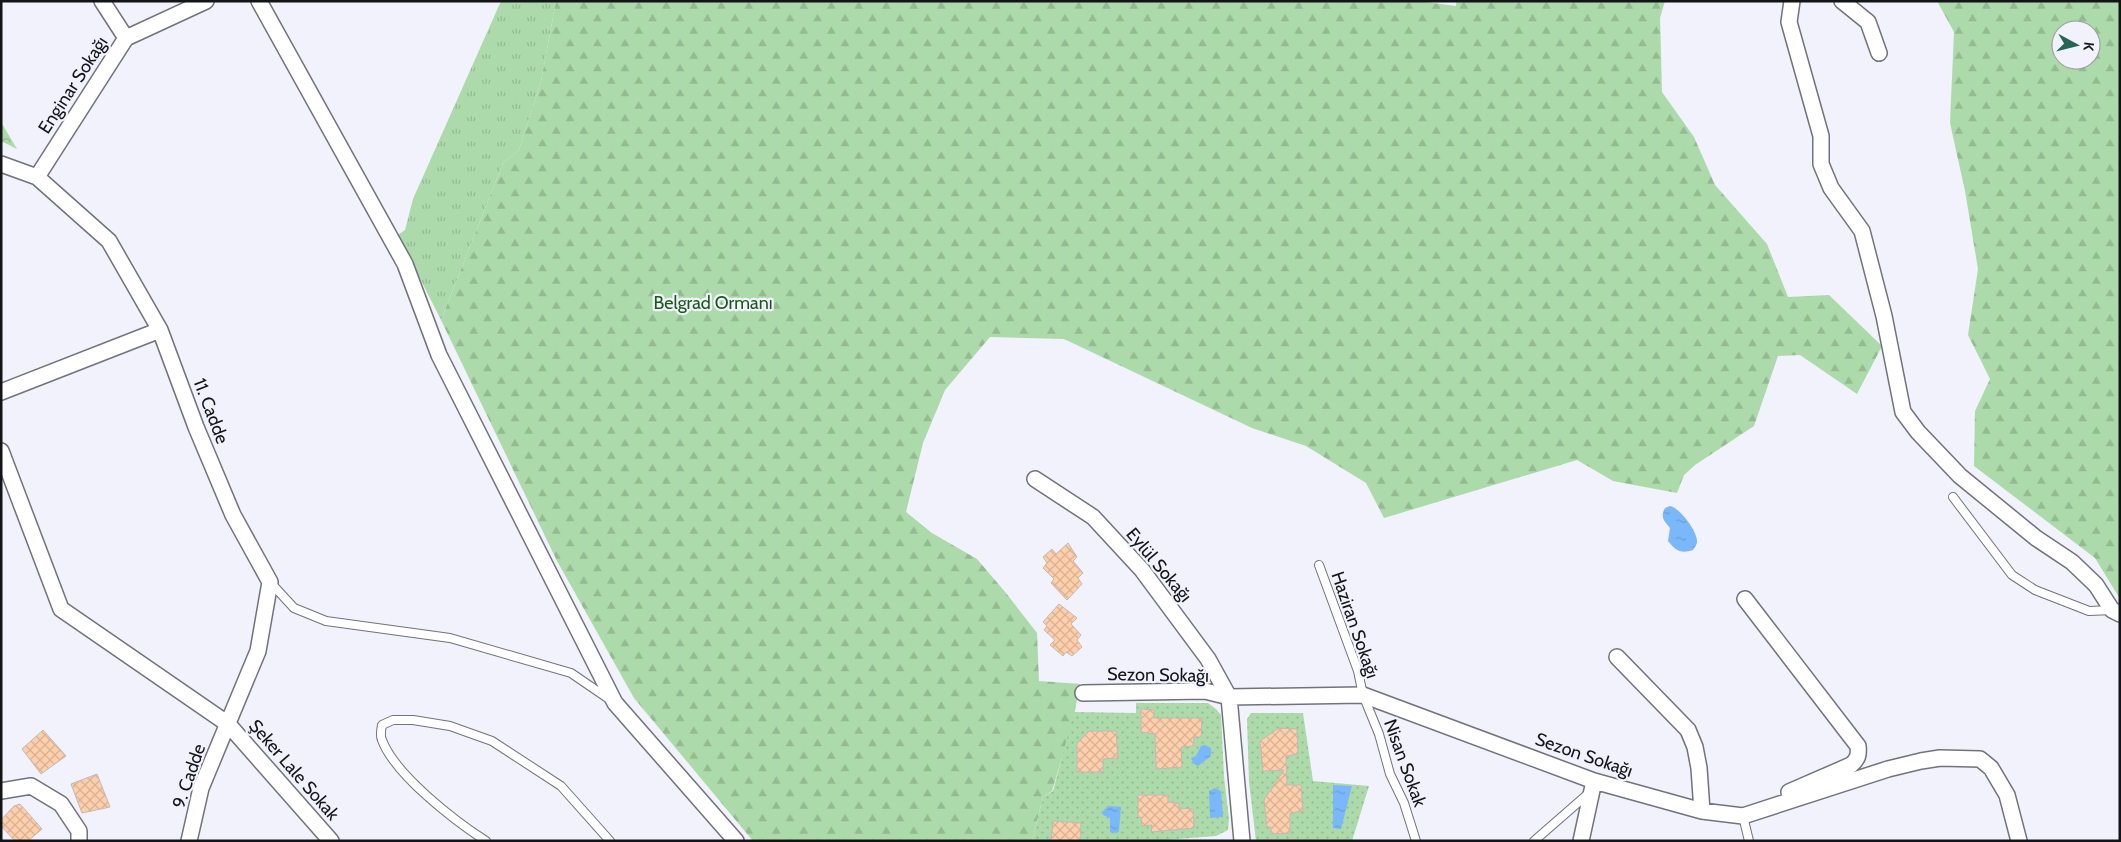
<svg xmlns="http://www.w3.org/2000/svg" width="2121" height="842" font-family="Cabin,sans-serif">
<defs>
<pattern id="grass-tufts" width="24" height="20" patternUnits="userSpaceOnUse" patternTransform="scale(1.25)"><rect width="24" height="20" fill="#addaaa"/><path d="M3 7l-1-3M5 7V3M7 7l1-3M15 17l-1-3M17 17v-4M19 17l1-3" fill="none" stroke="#94ba92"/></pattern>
<pattern id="forest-firs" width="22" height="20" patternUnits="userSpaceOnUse" patternTransform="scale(1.25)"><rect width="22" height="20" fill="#addaaa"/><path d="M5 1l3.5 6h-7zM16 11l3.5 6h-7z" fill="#94ba92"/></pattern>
<pattern id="park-crowns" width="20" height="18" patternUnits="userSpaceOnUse" patternTransform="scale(1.25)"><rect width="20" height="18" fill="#addaaa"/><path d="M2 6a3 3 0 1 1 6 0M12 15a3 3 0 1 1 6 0" fill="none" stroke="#94ba92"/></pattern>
<pattern id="garden-dots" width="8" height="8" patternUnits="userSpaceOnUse" patternTransform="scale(1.25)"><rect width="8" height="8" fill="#addaaa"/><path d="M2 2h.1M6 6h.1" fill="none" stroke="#94ba92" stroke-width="1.8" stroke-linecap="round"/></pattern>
<pattern id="water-ripples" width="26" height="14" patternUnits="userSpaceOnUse" patternTransform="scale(1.25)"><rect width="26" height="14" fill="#7ab8fb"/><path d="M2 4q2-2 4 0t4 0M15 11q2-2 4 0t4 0" fill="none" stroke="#699dd6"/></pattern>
<pattern id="building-cross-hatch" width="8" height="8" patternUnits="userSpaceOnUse" patternTransform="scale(1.25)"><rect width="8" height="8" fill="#fecfac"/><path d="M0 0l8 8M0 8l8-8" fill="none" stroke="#d9b193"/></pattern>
</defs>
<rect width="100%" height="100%" fill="#f1f2fc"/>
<!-- grass -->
<path fill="url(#grass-tufts)" d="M 501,1 L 556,1 L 541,81 L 519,150 L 503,163 L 441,320 L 398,235 L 405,230 L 413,199 Z"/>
<!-- forest -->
<path fill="url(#forest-firs)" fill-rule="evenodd" d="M 556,1 L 1418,1 L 1456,6 L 1456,1 L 1665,1 L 1660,18 L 1662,92 L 1694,137 L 1715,185 L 1767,244 L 1788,297 L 1829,295 L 1882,346 L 1857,394 L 1800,355 L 1778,356 L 1754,426 L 1695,465 L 1684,475 L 1677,493 L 1613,481 L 1577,460 L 1384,518 L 1366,483 L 1306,446 L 1252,428 L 1064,339 L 990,337 L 945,390 L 923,443 L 906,512 L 932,533 L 977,559 L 1006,593 L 1037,633 L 1039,681 L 1080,684 L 1073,721 L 1052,791 L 1043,797 L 1032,841 L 753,841 L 634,698 L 557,561 L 441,320 L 503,163 L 519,150 L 541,81 Z
M 1937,1 L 2120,1 L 2120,599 L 2095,558 L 1974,466 L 1975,411 L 1990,379 L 1968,335 L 1978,269 L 1965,191 L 1950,123 L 1954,32 ZM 2061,30 L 2091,30 L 2091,60 L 2061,60 Z"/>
<!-- park -->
<path fill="url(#park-crowns)" d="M 1,122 L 17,149 L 1,141 Z"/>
<!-- garden -->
<path fill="url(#garden-dots)" d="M 1136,703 L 1208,703 L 1216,709 L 1221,715 L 1224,776 L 1229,819 L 1228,830 L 1216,836 L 1153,841 L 1032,841 L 1043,797 L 1053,791 L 1074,712 L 1136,713 Z
M 1251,713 L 1303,713 L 1313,781 L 1369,786 L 1352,841 L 1256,841 L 1249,782 L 1247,719 Z"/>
<!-- water -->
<path fill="url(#water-ripples)" d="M 1670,506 C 1680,508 1699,533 1697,543 C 1696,546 1694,548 1693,550 C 1681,554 1676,551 1668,541 L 1670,528 C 1664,521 1660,517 1665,508 Z
M 1205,745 L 1211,748 L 1211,756 L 1198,766 L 1194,764 L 1191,758 L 1196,756 L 1201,746 Z
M 1333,785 L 1352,786 L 1341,829 L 1333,828 Z
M 1215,788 L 1221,791 L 1223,817 L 1210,818 L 1209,791 Z
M 1108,806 L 1121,807 L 1119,831 L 1117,833 L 1110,832 L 1110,818 L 1103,815 L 1102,812 Z"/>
<!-- building -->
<path fill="url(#building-cross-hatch)" stroke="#c3bab4" d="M 1068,543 L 1077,557 L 1073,561 L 1083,573 L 1078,578 L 1082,584 L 1067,600 L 1051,583 L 1054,579 L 1043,568 L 1047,563 L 1043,557 L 1052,549 L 1056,554 Z
M 1059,604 L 1077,618 L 1071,624 L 1081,635 L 1077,640 L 1082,647 L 1072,656 L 1066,652 L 1063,656 L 1050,645 L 1055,640 L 1044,630 L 1047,626 L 1043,622 Z
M 1141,709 L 1154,710 L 1154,718 L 1202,718 L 1201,737 L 1194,737 L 1193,746 L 1181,747 L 1182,767 L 1156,769 L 1155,734 L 1141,732 Z
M 1279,728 L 1297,729 L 1298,754 L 1286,756 L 1287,785 L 1301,785 L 1303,811 L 1290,813 L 1290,833 L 1271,834 L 1271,827 L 1267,827 L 1264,800 L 1284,770 L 1263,771 L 1260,741 Z
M 43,730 L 66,756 L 41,774 L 22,749 Z
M 1089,731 L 1116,731 L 1118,758 L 1103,759 L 1103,772 L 1077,772 L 1077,743 Z
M 97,774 L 110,807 L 82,813 L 71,784 Z
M 1138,795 L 1168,795 L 1168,802 L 1179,803 L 1178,808 L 1193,809 L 1194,828 L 1151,832 L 1152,825 L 1142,826 L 1141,817 L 1138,817 Z
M 20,804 L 42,829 L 28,841 L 15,841 L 1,826 L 1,820 L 14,806 Z
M 1053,821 L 1081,823 L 1080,841 L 1051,841 Z"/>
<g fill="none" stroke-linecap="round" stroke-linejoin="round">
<defs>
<path id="lane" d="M 1953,497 L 2012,575 L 2035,590 L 2089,611 L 2112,610
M 1319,565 L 1358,671 L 1363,695 L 1379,734 L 1390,774 L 1404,803 L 1416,841
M 270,582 L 294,608 L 326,621 L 450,638 L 571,673 L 609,699
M 1743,816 L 1749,841
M 486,841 C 455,821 395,775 382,740 C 380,736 381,730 382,725 L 393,720 L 413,720 L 450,726 L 492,741 L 561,786 L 610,841
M 1534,841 L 1589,793"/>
<path id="street" d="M 102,1 L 126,38
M 259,1 L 405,264 L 439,355 L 615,703 L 736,841
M 1792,1 L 1789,22 L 1821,136 L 1821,164 L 1831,188 L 1862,231 L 1884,316 L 1903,412 L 1918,432 L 1960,476 L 2036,538 L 2072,562 L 2096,585 L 2112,610 L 2120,614
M 1842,1 L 1868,22 L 1879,53
M 1,164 L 37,177 L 109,241 L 160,330 L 196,427 L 233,515 L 270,582 L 258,651 L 201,788 L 189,841
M 37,177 L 126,38 L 206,1
M 1,392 L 160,330
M 1,451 L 61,609 L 228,724 L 331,841
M 1035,479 L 1093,517 L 1142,570 L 1208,659 L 1229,697 L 1242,841
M 1745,599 L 1858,746 C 1859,755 1858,759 1851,765 L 1789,792
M 1617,657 L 1688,730 L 1695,747 L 1699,768 L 1702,811
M 1083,693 L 1205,691 L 1229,697 L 1363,695 L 1594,781 L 1702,811 L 1743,816 L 1888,769 L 1921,761 L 1940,758 L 1980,759 L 1991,768 L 2007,795 L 2019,841
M 1,791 L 31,786 L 61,804 L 79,831 L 79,841
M 1581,841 L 1594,781"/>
</defs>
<!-- lane casing -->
<use href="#lane" stroke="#71727b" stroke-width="10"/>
<!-- street casing -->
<use href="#street" stroke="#71727b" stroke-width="18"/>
<!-- lane -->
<use href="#lane" stroke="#fff" stroke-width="8"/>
<!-- street -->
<use href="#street" stroke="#fff" stroke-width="15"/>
</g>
<g text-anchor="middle" stroke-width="4.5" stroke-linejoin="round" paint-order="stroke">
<!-- street labels -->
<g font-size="18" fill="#131417" stroke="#f1f2fc">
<text transform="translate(73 85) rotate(-57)" y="6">Enginar Sokağı</text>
<text transform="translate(211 411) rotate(69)" y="6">11. Cadde</text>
<text transform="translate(1159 565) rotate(50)" y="6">Eylül Sokağı</text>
<text transform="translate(1355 625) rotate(71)" y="6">Haziran Sokağı</text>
<text transform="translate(1158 675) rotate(1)" y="6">Sezon Sokağı</text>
<text transform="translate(1584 755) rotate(19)" y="6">Sezon Sokağı</text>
<text transform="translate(1405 763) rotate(70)" y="6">Nisan Sokak</text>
<text transform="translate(294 770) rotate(49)" y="6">Şeker Lale Sokak</text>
<text transform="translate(189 776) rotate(-71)" y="6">9. Cadde</text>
</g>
<!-- park labels -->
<g font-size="18" fill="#195a1a" stroke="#f1f2fc">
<text x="713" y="309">Belgrad Ormanı</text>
</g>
</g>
<!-- border -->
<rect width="2121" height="842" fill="none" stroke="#131417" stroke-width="5"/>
<!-- north arrow -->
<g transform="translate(2076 45) rotate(97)"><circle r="24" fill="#f1f2fc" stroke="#9899a0"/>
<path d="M0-4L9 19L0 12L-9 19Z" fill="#246655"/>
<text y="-8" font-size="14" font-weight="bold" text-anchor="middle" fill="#131417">K</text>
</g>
</svg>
